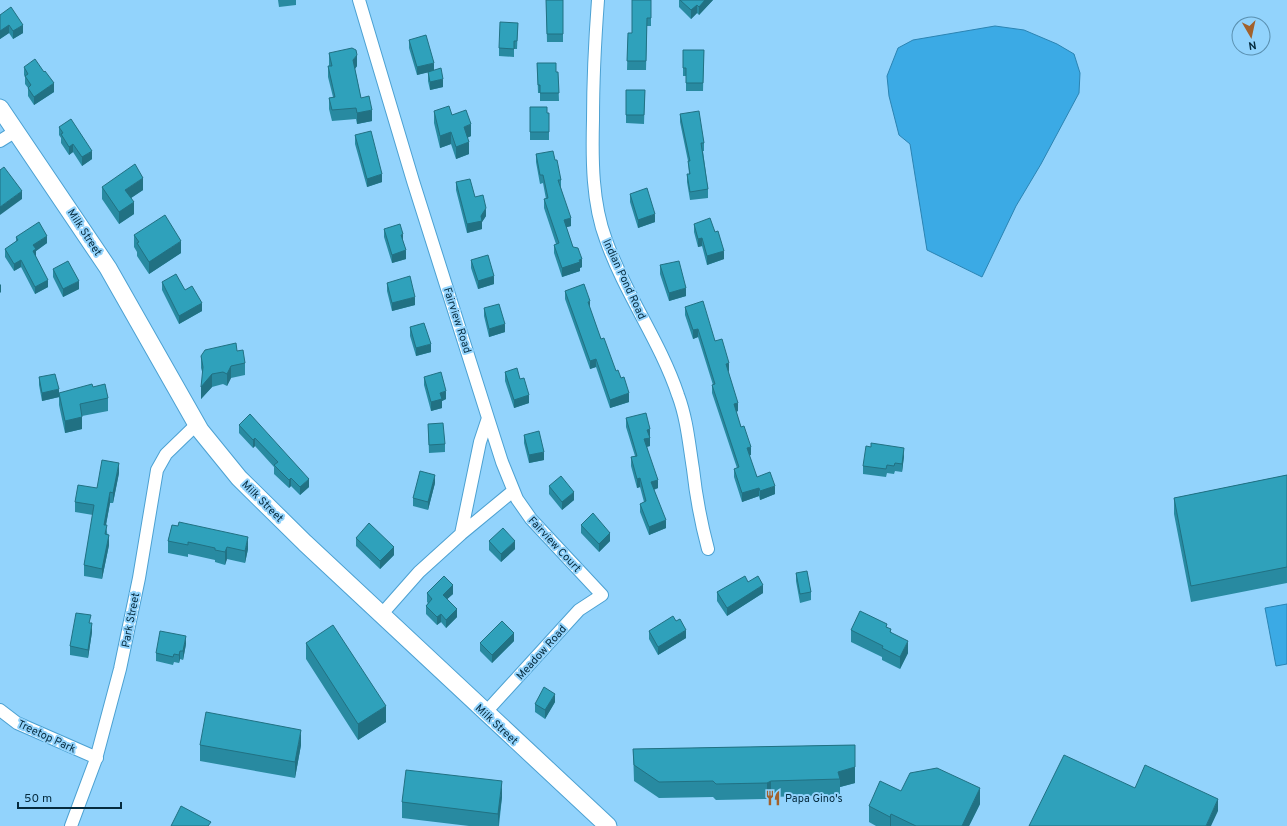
<svg xmlns="http://www.w3.org/2000/svg" width="1287" height="826" font-family="Overpass,sans-serif">
<rect width="100%" height="100%" fill="#92d3fc"/>
<!-- water -->
<path fill="#3baae5" stroke="#2b84b3" d="M 995,26 L 1024,30 L 1057,44 L 1074,54 L 1080,73 L 1079,93 L 1041,164 L 1016,206 L 982,277 L 927,250 L 910,144 L 899,135 L 889,96 L 887,76 L 898,48 L 913,40 Z
M 1287,604 L 1287,664 L 1276,666 L 1265,608 Z"/>
<g fill="none" stroke-linecap="round" stroke-linejoin="round">
<defs>
<path id="minor" d="M 359,0 L 413,181 L 488,418 L 480,442 L 461,534 L 419,572 L 381,615
M 598,0 C 595,40 593,80 593,120 C 592,159 592,203 606,240 C 625,294 660,341 678,395 C 687,419 689,444 693,469 C 696,496 701,523 708,549
M 0,141 L 16,131
M 461,534 L 513,491
M 0,710 L 17,723 L 97,758
M 485,713 L 579,610 L 602,595 L 531,519 L 517,499 L 502,462 L 488,418
M 71,826 L 96,759 L 120,669 L 139,578 L 157,470 L 166,454 L 197,424"/>
<path id="secondary" d="M 0,108 L 108,268 L 200,430 L 239,478 L 305,543 L 608,826"/>
</defs>
<!-- minor casing -->
<use href="#minor" stroke="#4ca1d2" stroke-width="14"/>
<!-- secondary casing -->
<use href="#secondary" stroke="#4ca1d2" stroke-width="19"/>
<!-- minor -->
<use href="#minor" stroke="#fff" stroke-width="12"/>
<!-- secondary -->
<use href="#secondary" stroke="#fff" stroke-width="17"/>
</g>
<!-- wall -->
<path fill="#288aa1" d="M 278,0 L 296,0 L 296,5 L 279,7 Z
M 546,0 L 563,0 L 563,42 L 547,42 Z
M 651,0 L 651,26 L 647,26 L 646,70 L 627,70 L 628,33 L 632,33 Z
M 679,0 L 713,0 L 699,15 L 697,13 L 691,19 L 679,7 Z
M 0,15 L 23,33 L 13,39 L 9,33 L 0,39 Z
M 518,23 L 517,49 L 514,49 L 514,57 L 499,56 L 499,48 Z
M 409,40 L 434,71 L 443,87 L 430,90 L 428,81 L 428,72 L 417,75 L 409,48 Z
M 683,50 L 704,50 L 703,91 L 686,91 L 686,76 L 683,76 Z
M 329,53 L 357,66 L 355,69 L 361,98 L 372,121 L 357,124 L 356,119 L 332,121 L 329,109 L 329,98 L 333,97 L 328,77 L 328,66 L 329,66 Z
M 537,63 L 556,72 L 558,72 L 559,101 L 540,101 L 540,93 L 538,93 Z
M 24,67 L 54,92 L 34,105 L 28,96 L 28,88 L 25,84 L 25,77 L 24,75 Z
M 626,90 L 645,90 L 644,124 L 626,123 Z
M 530,107 L 547,113 L 549,113 L 549,140 L 530,140 Z
M 434,111 L 452,115 L 471,136 L 467,138 L 469,154 L 456,159 L 451,144 L 440,148 L 434,123 Z
M 680,114 L 704,143 L 704,151 L 703,151 L 708,189 L 708,198 L 690,200 L 687,182 L 687,174 L 689,174 L 688,161 L 680,122 Z
M 59,127 L 92,159 L 82,166 L 73,152 L 69,155 L 61,143 L 61,138 L 59,135 Z
M 355,135 L 382,182 L 367,187 L 355,144 Z
M 536,154 L 555,160 L 561,180 L 561,188 L 571,226 L 566,227 L 573,247 L 582,267 L 580,268 L 580,271 L 562,277 L 554,253 L 554,245 L 556,244 L 544,208 L 544,199 L 546,199 L 543,183 L 540,184 L 536,162 Z
M 456,182 L 475,197 L 486,216 L 482,222 L 482,229 L 467,233 L 456,190 Z
M 102,187 L 143,190 L 131,198 L 134,214 L 119,224 L 102,199 Z
M 630,194 L 655,222 L 638,228 L 630,202 Z
M 694,224 L 715,232 L 724,259 L 707,265 L 702,246 L 698,247 L 694,232 Z
M 384,229 L 403,242 L 406,259 L 392,263 L 384,237 Z
M 134,235 L 181,253 L 149,274 L 137,256 L 137,252 L 134,247 Z
M 16,237 L 47,243 L 36,251 L 36,257 L 48,287 L 35,294 L 21,267 L 14,271 L 5,257 L 5,249 L 16,242 Z
M 471,260 L 494,284 L 478,289 L 471,268 Z
M 660,265 L 686,296 L 669,301 L 660,274 Z
M 53,269 L 79,289 L 63,297 L 53,277 Z
M 162,282 L 185,290 L 202,311 L 179,324 L 162,290 Z
M 387,283 L 415,305 L 392,311 L 387,291 Z
M 565,291 L 590,309 L 601,339 L 629,402 L 610,408 L 596,367 L 590,369 L 565,299 Z
M 685,307 L 715,341 L 729,371 L 728,372 L 738,411 L 736,412 L 751,455 L 749,455 L 757,477 L 775,494 L 760,500 L 759,496 L 742,502 L 734,477 L 734,469 L 737,468 L 712,393 L 712,385 L 713,385 L 698,337 L 693,339 L 685,315 Z
M 484,308 L 505,332 L 489,337 L 484,316 Z
M 410,327 L 431,352 L 416,356 L 410,336 Z
M 237,351 L 245,363 L 245,375 L 231,378 L 227,386 L 223,384 L 212,387 L 201,399 L 203,375 L 201,368 L 201,356 Z
M 505,372 L 520,379 L 529,403 L 514,408 L 505,381 Z
M 39,377 L 59,397 L 42,401 L 39,385 Z
M 424,377 L 446,399 L 442,401 L 442,408 L 431,411 L 424,385 Z
M 93,387 L 108,398 L 108,411 L 82,416 L 82,429 L 65,433 L 59,405 L 59,393 Z
M 250,414 L 309,487 L 300,495 L 291,486 L 289,488 L 274,474 L 274,467 L 255,446 L 253,448 L 239,433 L 239,425 Z
M 626,418 L 650,437 L 650,446 L 647,447 L 658,488 L 654,490 L 666,528 L 649,535 L 640,512 L 640,504 L 644,502 L 640,487 L 637,488 L 631,466 L 631,457 L 635,456 L 626,427 Z
M 428,424 L 445,444 L 445,452 L 429,453 Z
M 524,435 L 544,460 L 529,463 L 524,443 Z
M 904,456 L 902,472 L 895,471 L 894,474 L 887,473 L 886,477 L 863,474 L 863,466 Z
M 119,473 L 113,503 L 110,503 L 106,525 L 109,545 L 102,579 L 84,576 L 84,565 L 93,515 L 75,512 L 75,502 L 97,488 Z
M 1287,475 L 1287,583 L 1191,602 L 1174,514 L 1174,498 Z
M 435,483 L 428,510 L 413,506 L 413,498 Z
M 549,486 L 574,500 L 562,510 L 549,494 Z
M 172,525 L 248,549 L 245,563 L 227,559 L 225,565 L 215,562 L 215,560 L 188,554 L 188,557 L 168,553 L 168,541 Z
M 581,525 L 610,541 L 599,552 L 581,533 Z
M 356,538 L 394,555 L 380,569 L 356,546 Z
M 489,541 L 515,549 L 501,562 L 489,550 Z
M 796,573 L 811,592 L 811,600 L 800,603 L 796,581 Z
M 748,582 L 763,593 L 727,616 L 717,601 L 717,592 Z
M 427,593 L 453,594 L 447,599 L 457,617 L 446,628 L 441,622 L 437,625 L 426,614 L 426,606 L 428,603 L 427,602 Z
M 887,627 L 908,653 L 900,669 L 882,660 L 882,657 L 851,642 L 851,630 Z
M 649,631 L 686,638 L 658,655 L 649,639 Z
M 92,632 L 88,658 L 70,655 L 70,646 Z
M 514,641 L 492,663 L 480,651 L 480,643 Z
M 306,643 L 386,722 L 358,740 L 306,659 Z
M 186,644 L 183,660 L 180,659 L 179,663 L 174,662 L 173,665 L 156,661 L 156,653 Z
M 555,702 L 545,719 L 535,712 L 535,704 Z
M 200,745 L 301,745 L 295,778 L 200,761 Z
M 855,745 L 855,783 L 840,787 L 840,795 L 771,797 L 767,799 L 716,800 L 713,797 L 659,798 L 634,781 L 633,749 Z
M 901,791 L 980,804 L 969,826 L 876,826 L 869,822 L 869,806 Z
M 502,797 L 499,826 L 469,826 L 402,818 L 402,802 Z"/>
<!-- shaded-wall -->
<path fill="#217183" d="M 705,0 L 713,0 L 699,15 L 699,7 Z
M 697,5 L 697,13 L 691,19 L 691,10 Z
M 9,25 L 9,33 L 0,39 L 0,31 Z
M 23,25 L 23,33 L 13,39 L 13,31 Z
M 357,55 L 357,66 L 353,71 L 353,60 Z
M 434,63 L 434,71 L 417,75 L 417,67 Z
M 443,79 L 443,87 L 430,90 L 430,82 Z
M 54,83 L 54,92 L 34,105 L 34,97 Z
M 372,110 L 372,121 L 357,124 L 357,113 Z
M 471,124 L 471,136 L 464,139 L 464,127 Z
M 451,132 L 451,144 L 440,148 L 440,136 Z
M 469,142 L 469,154 L 456,159 L 456,147 Z
M 73,144 L 73,152 L 69,155 L 69,147 Z
M 92,151 L 92,159 L 82,166 L 82,157 Z
M 382,174 L 382,182 L 367,187 L 367,179 Z
M 143,178 L 143,190 L 125,202 L 125,190 Z
M 22,191 L 22,199 L 0,215 L 0,207 Z
M 134,202 L 134,214 L 119,224 L 119,212 Z
M 486,208 L 486,216 L 482,222 L 482,229 L 467,233 L 467,224 L 481,216 Z
M 655,214 L 655,222 L 638,228 L 638,220 Z
M 571,218 L 571,226 L 564,228 L 564,220 Z
M 403,234 L 403,242 L 401,235 Z
M 47,236 L 47,243 L 36,251 L 36,257 L 33,258 L 33,245 Z
M 702,238 L 702,246 L 698,247 L 698,239 Z
M 181,241 L 181,253 L 149,274 L 149,262 Z
M 406,250 L 406,259 L 392,263 L 392,255 Z
M 724,251 L 724,259 L 707,265 L 707,256 Z
M 582,259 L 582,267 L 580,268 L 580,271 L 562,277 L 562,268 Z
M 21,260 L 21,267 L 14,271 L 14,264 Z
M 494,276 L 494,284 L 478,289 L 478,281 Z
M 48,280 L 48,287 L 35,294 L 35,287 Z
M 79,281 L 79,289 L 63,297 L 63,289 Z
M 1,284 L 1,292 L 0,293 L 0,285 Z
M 686,288 L 686,296 L 669,301 L 669,293 Z
M 415,297 L 415,305 L 392,311 L 392,303 Z
M 590,301 L 590,309 L 588,302 Z
M 202,303 L 202,311 L 179,324 L 179,316 Z
M 505,324 L 505,332 L 489,337 L 489,329 Z
M 698,329 L 698,337 L 693,339 L 693,330 Z
M 431,344 L 431,352 L 416,356 L 416,348 Z
M 596,359 L 596,367 L 590,369 L 590,361 Z
M 729,363 L 729,371 L 726,372 L 726,364 Z
M 231,366 L 231,378 L 227,386 L 227,374 Z
M 212,374 L 212,387 L 201,399 L 201,387 Z
M 59,389 L 59,397 L 42,401 L 42,393 Z
M 446,391 L 446,399 L 442,401 L 442,408 L 431,411 L 431,402 L 440,393 Z
M 629,393 L 629,402 L 610,408 L 610,400 Z
M 529,395 L 529,403 L 514,408 L 514,400 Z
M 738,403 L 738,411 L 734,412 L 734,404 Z
M 82,417 L 82,429 L 65,433 L 65,421 Z
M 650,429 L 650,437 L 647,438 L 647,430 Z
M 255,438 L 255,446 L 253,448 L 253,440 Z
M 650,438 L 650,446 L 644,447 L 644,439 Z
M 751,447 L 751,455 L 747,456 L 747,448 Z
M 904,448 L 904,456 L 902,472 L 902,464 Z
M 544,452 L 544,460 L 529,463 L 529,455 Z
M 119,463 L 119,473 L 113,503 L 113,493 Z
M 435,475 L 435,483 L 428,510 L 428,502 Z
M 291,478 L 291,486 L 289,488 L 289,480 Z
M 640,478 L 640,487 L 637,488 L 637,479 Z
M 309,479 L 309,487 L 300,495 L 300,487 Z
M 658,480 L 658,488 L 651,490 L 651,482 Z
M 775,486 L 775,494 L 760,500 L 760,491 Z
M 759,488 L 759,496 L 742,502 L 742,493 Z
M 110,492 L 110,503 L 104,535 L 104,525 Z
M 574,492 L 574,500 L 562,510 L 562,502 Z
M 666,520 L 666,528 L 649,535 L 649,527 Z
M 610,533 L 610,541 L 599,552 L 599,544 Z
M 109,535 L 109,545 L 102,579 L 102,569 Z
M 248,537 L 248,549 L 245,563 L 245,551 Z
M 515,541 L 515,549 L 501,562 L 501,554 Z
M 227,547 L 227,559 L 225,565 L 225,552 Z
M 394,547 L 394,555 L 380,569 L 380,561 Z
M 453,585 L 453,594 L 443,603 L 443,595 Z
M 763,585 L 763,593 L 727,616 L 727,608 Z
M 457,609 L 457,617 L 446,628 L 446,620 Z
M 441,614 L 441,622 L 437,625 L 437,617 Z
M 92,623 L 92,632 L 88,658 L 88,650 Z
M 686,630 L 686,638 L 658,655 L 658,647 Z
M 514,633 L 514,641 L 492,663 L 492,655 Z
M 186,636 L 186,644 L 183,660 L 183,651 Z
M 908,641 L 908,653 L 900,669 L 900,657 Z
M 180,651 L 180,659 L 179,663 L 179,655 Z
M 555,694 L 555,702 L 545,719 L 545,710 Z
M 386,706 L 386,722 L 358,740 L 358,724 Z
M 301,730 L 301,745 L 295,778 L 295,762 Z
M 855,767 L 855,783 L 840,787 L 840,779 L 838,772 Z
M 502,781 L 502,797 L 498,826 L 498,814 Z
M 771,781 L 771,797 L 767,799 L 767,783 Z
M 980,788 L 980,804 L 969,826 L 962,826 Z
M 1218,799 L 1218,811 L 1211,826 L 1206,826 Z
M 891,814 L 891,826 L 890,826 L 890,817 Z"/>
<!-- building -->
<path fill="#2fa1bb" stroke="#217183" d="M 546,0 L 563,0 L 563,34 L 547,34 Z
M 632,0 L 651,0 L 651,18 L 647,18 L 646,61 L 627,61 L 628,33 L 632,33 Z
M 680,0 L 705,0 L 699,7 L 697,5 L 691,10 Z
M 11,7 L 23,25 L 13,31 L 9,25 L 0,31 L 0,15 Z
M 500,22 L 518,23 L 517,41 L 514,41 L 514,49 L 499,48 Z
M 426,35 L 434,63 L 417,67 L 409,40 Z
M 352,48 L 356,50 L 357,55 L 353,60 L 361,98 L 369,96 L 372,110 L 357,113 L 356,108 L 332,110 L 329,98 L 335,97 L 328,66 L 332,66 L 329,53 Z
M 683,50 L 704,50 L 703,83 L 686,83 L 686,68 L 683,68 Z
M 35,59 L 44,72 L 45,71 L 54,83 L 34,97 L 28,88 L 31,85 L 25,76 L 28,74 L 24,67 Z
M 537,63 L 556,63 L 556,72 L 558,72 L 559,93 L 540,93 L 540,85 L 538,85 Z
M 441,68 L 443,79 L 430,82 L 428,72 Z
M 626,90 L 645,90 L 644,115 L 626,115 Z
M 449,106 L 452,115 L 466,110 L 471,124 L 464,127 L 469,142 L 456,147 L 451,132 L 440,136 L 434,111 Z
M 530,107 L 547,107 L 547,113 L 549,113 L 549,132 L 530,132 Z
M 699,111 L 704,143 L 701,143 L 708,189 L 690,192 L 687,174 L 690,174 L 688,161 L 690,161 L 680,114 Z
M 71,119 L 92,151 L 82,157 L 73,144 L 69,147 L 61,134 L 63,133 L 59,127 Z
M 371,131 L 382,174 L 367,179 L 355,135 Z
M 553,151 L 555,160 L 557,160 L 561,180 L 558,180 L 571,218 L 564,220 L 573,247 L 578,248 L 582,259 L 579,260 L 580,262 L 562,268 L 554,245 L 559,243 L 544,199 L 548,198 L 543,175 L 540,175 L 536,154 Z
M 135,164 L 143,178 L 125,190 L 134,202 L 119,212 L 102,187 Z
M 4,167 L 22,191 L 0,207 L 0,170 Z
M 470,179 L 475,197 L 483,195 L 486,208 L 481,216 L 482,221 L 467,224 L 456,182 Z
M 647,188 L 655,214 L 638,220 L 630,194 Z
M 165,215 L 181,241 L 149,262 L 137,243 L 139,242 L 134,235 Z
M 710,218 L 715,232 L 718,231 L 724,251 L 707,256 L 702,238 L 698,239 L 694,224 Z
M 39,222 L 47,236 L 33,245 L 36,249 L 33,251 L 48,280 L 35,287 L 21,260 L 14,264 L 5,249 L 18,240 L 16,237 Z
M 400,224 L 403,234 L 401,235 L 406,250 L 392,255 L 384,229 Z
M 488,255 L 494,276 L 478,281 L 471,260 Z
M 68,261 L 79,281 L 63,289 L 53,269 Z
M 679,261 L 686,288 L 669,293 L 660,265 Z
M 176,274 L 185,290 L 192,286 L 202,303 L 179,316 L 162,282 Z
M 410,276 L 415,297 L 392,303 L 387,283 Z
M 584,284 L 590,301 L 588,302 L 601,339 L 604,338 L 616,371 L 618,370 L 621,378 L 624,377 L 629,393 L 610,400 L 596,359 L 590,361 L 565,291 Z
M 703,301 L 715,341 L 722,339 L 729,363 L 726,364 L 738,403 L 734,404 L 741,427 L 744,426 L 751,447 L 747,448 L 757,477 L 770,472 L 775,486 L 760,491 L 759,488 L 742,493 L 734,469 L 739,467 L 712,385 L 715,384 L 698,329 L 693,330 L 685,307 Z
M 499,304 L 505,324 L 489,329 L 484,308 Z
M 424,323 L 431,344 L 416,348 L 410,327 Z
M 236,343 L 237,351 L 243,350 L 245,363 L 231,366 L 227,374 L 223,372 L 212,374 L 201,387 L 203,367 L 201,356 L 205,350 Z
M 517,368 L 520,379 L 524,378 L 529,395 L 514,400 L 505,372 Z
M 441,372 L 446,391 L 440,393 L 442,399 L 431,402 L 424,377 Z
M 55,374 L 59,389 L 42,393 L 39,377 Z
M 92,384 L 93,387 L 105,384 L 108,398 L 80,404 L 82,417 L 65,421 L 59,393 Z
M 646,413 L 650,429 L 647,430 L 650,438 L 644,439 L 658,480 L 651,482 L 666,520 L 649,527 L 640,504 L 646,501 L 640,478 L 637,479 L 631,457 L 637,456 L 626,418 Z
M 250,414 L 309,479 L 300,487 L 291,478 L 289,480 L 274,465 L 278,462 L 255,438 L 253,440 L 239,425 Z
M 443,423 L 445,444 L 429,445 L 428,424 Z
M 539,431 L 544,452 L 529,455 L 524,435 Z
M 871,443 L 904,448 L 902,464 L 895,463 L 894,466 L 887,465 L 886,469 L 863,466 L 866,446 L 871,447 Z
M 102,460 L 119,463 L 113,493 L 110,492 L 104,525 L 107,525 L 105,534 L 109,535 L 102,569 L 84,565 L 94,505 L 75,502 L 78,485 L 97,488 Z
M 420,471 L 435,475 L 428,502 L 413,498 Z
M 1287,475 L 1287,567 L 1191,586 L 1174,498 Z
M 561,476 L 574,492 L 562,502 L 549,486 Z
M 593,513 L 610,533 L 599,544 L 581,525 Z
M 179,522 L 248,537 L 245,551 L 227,547 L 225,552 L 215,550 L 215,548 L 188,542 L 188,545 L 168,541 L 172,525 L 178,526 Z
M 369,523 L 394,547 L 380,561 L 356,538 Z
M 503,528 L 515,541 L 501,554 L 489,541 Z
M 807,571 L 811,592 L 800,594 L 796,573 Z
M 444,576 L 453,585 L 443,595 L 457,609 L 446,620 L 441,614 L 437,617 L 426,606 L 432,599 L 427,593 Z
M 745,576 L 748,582 L 758,576 L 763,585 L 727,608 L 717,592 Z
M 860,611 L 887,624 L 886,627 L 891,629 L 890,632 L 908,641 L 900,657 L 882,648 L 883,646 L 851,630 Z
M 76,613 L 91,615 L 89,623 L 92,623 L 88,650 L 70,646 Z
M 673,616 L 676,621 L 680,619 L 686,630 L 658,647 L 649,631 Z
M 502,621 L 514,633 L 492,655 L 480,643 Z
M 333,625 L 386,706 L 358,724 L 306,643 Z
M 160,631 L 186,636 L 183,651 L 180,651 L 179,655 L 174,654 L 173,657 L 156,653 Z
M 544,687 L 555,694 L 545,710 L 535,704 Z
M 206,712 L 301,730 L 295,762 L 200,745 Z
M 855,745 L 855,767 L 838,772 L 840,779 L 771,781 L 767,783 L 716,784 L 713,781 L 659,782 L 634,765 L 633,749 Z
M 1064,755 L 1135,788 L 1145,765 L 1218,799 L 1206,826 L 1029,826 Z
M 937,768 L 980,788 L 962,826 L 916,826 L 891,814 L 890,817 L 869,806 L 880,781 L 901,791 L 910,773 Z
M 406,770 L 502,781 L 498,814 L 402,802 Z
M 181,806 L 211,822 L 208,826 L 171,826 Z"/>
<!-- icons -->
<defs>
<symbol id="restaurant-bare" viewBox="-9 -9 18 18"><path d="M-5-6h1v4h1v-4h1v4h1v-4h1v5L-1.5 .5V6h-2V.5L-5-1ZM5-6V6H3V1.5H1.5Q1.5-4 5-6Z" fill="#a2612c" stroke="#92d3fc" stroke-width="2.5" paint-order="stroke"/></symbol>
</defs>
<g fill-rule="evenodd">
<use href="#restaurant-bare" x="762" y="787" width="22" height="22"/>
</g>
<g text-anchor="middle" stroke-width="4" stroke-linejoin="round" paint-order="stroke">
<!-- street labels -->
<g font-size="11" fill="#052b3e" stroke="#92d3fc">
<text transform="translate(85 232) rotate(57)" y="4">Milk Street</text>
<text transform="translate(625 279) rotate(65)" y="4">Indian Pond Road</text>
<text transform="translate(458 320) rotate(72)" y="4">Fairview Road</text>
<text transform="translate(263 501) rotate(45)" y="4">Milk Street</text>
<text transform="translate(555 544) rotate(47)" y="4">Fairview Court</text>
<text transform="translate(130 620) rotate(-79)" y="4">Park Street</text>
<text transform="translate(541 652) rotate(-48)" y="4">Meadow Road</text>
<text transform="translate(497 724) rotate(43)" y="4">Milk Street</text>
<text transform="translate(47 736) rotate(25)" y="4">Treetop Park</text>
</g>
<!-- poi labels -->
<g font-size="11" fill="#052b3e" stroke="#92d3fc" text-anchor="start">
<text x="785" y="802">Papa Gino's</text>
</g>
</g>
<!-- north arrow -->
<g transform="translate(1251 36) rotate(171)"><circle r="19" fill="#92d3fc" stroke="#5a90b0"/>
<path d="M0-3L7 15L0 10L-7 15Z" fill="#a2612c"/>
<text y="-6" font-size="11" font-weight="bold" text-anchor="middle" fill="#052b3e">N</text>
</g>
<!-- scale -->
<path d="M18 802v6h103v-6" fill="none" stroke="#052b3e" stroke-width="2"/>
<text x="24" y="802" font-size="12" fill="#052b3e" stroke="#92d3fc" stroke-width="3" paint-order="stroke">50 m</text>
</svg>
